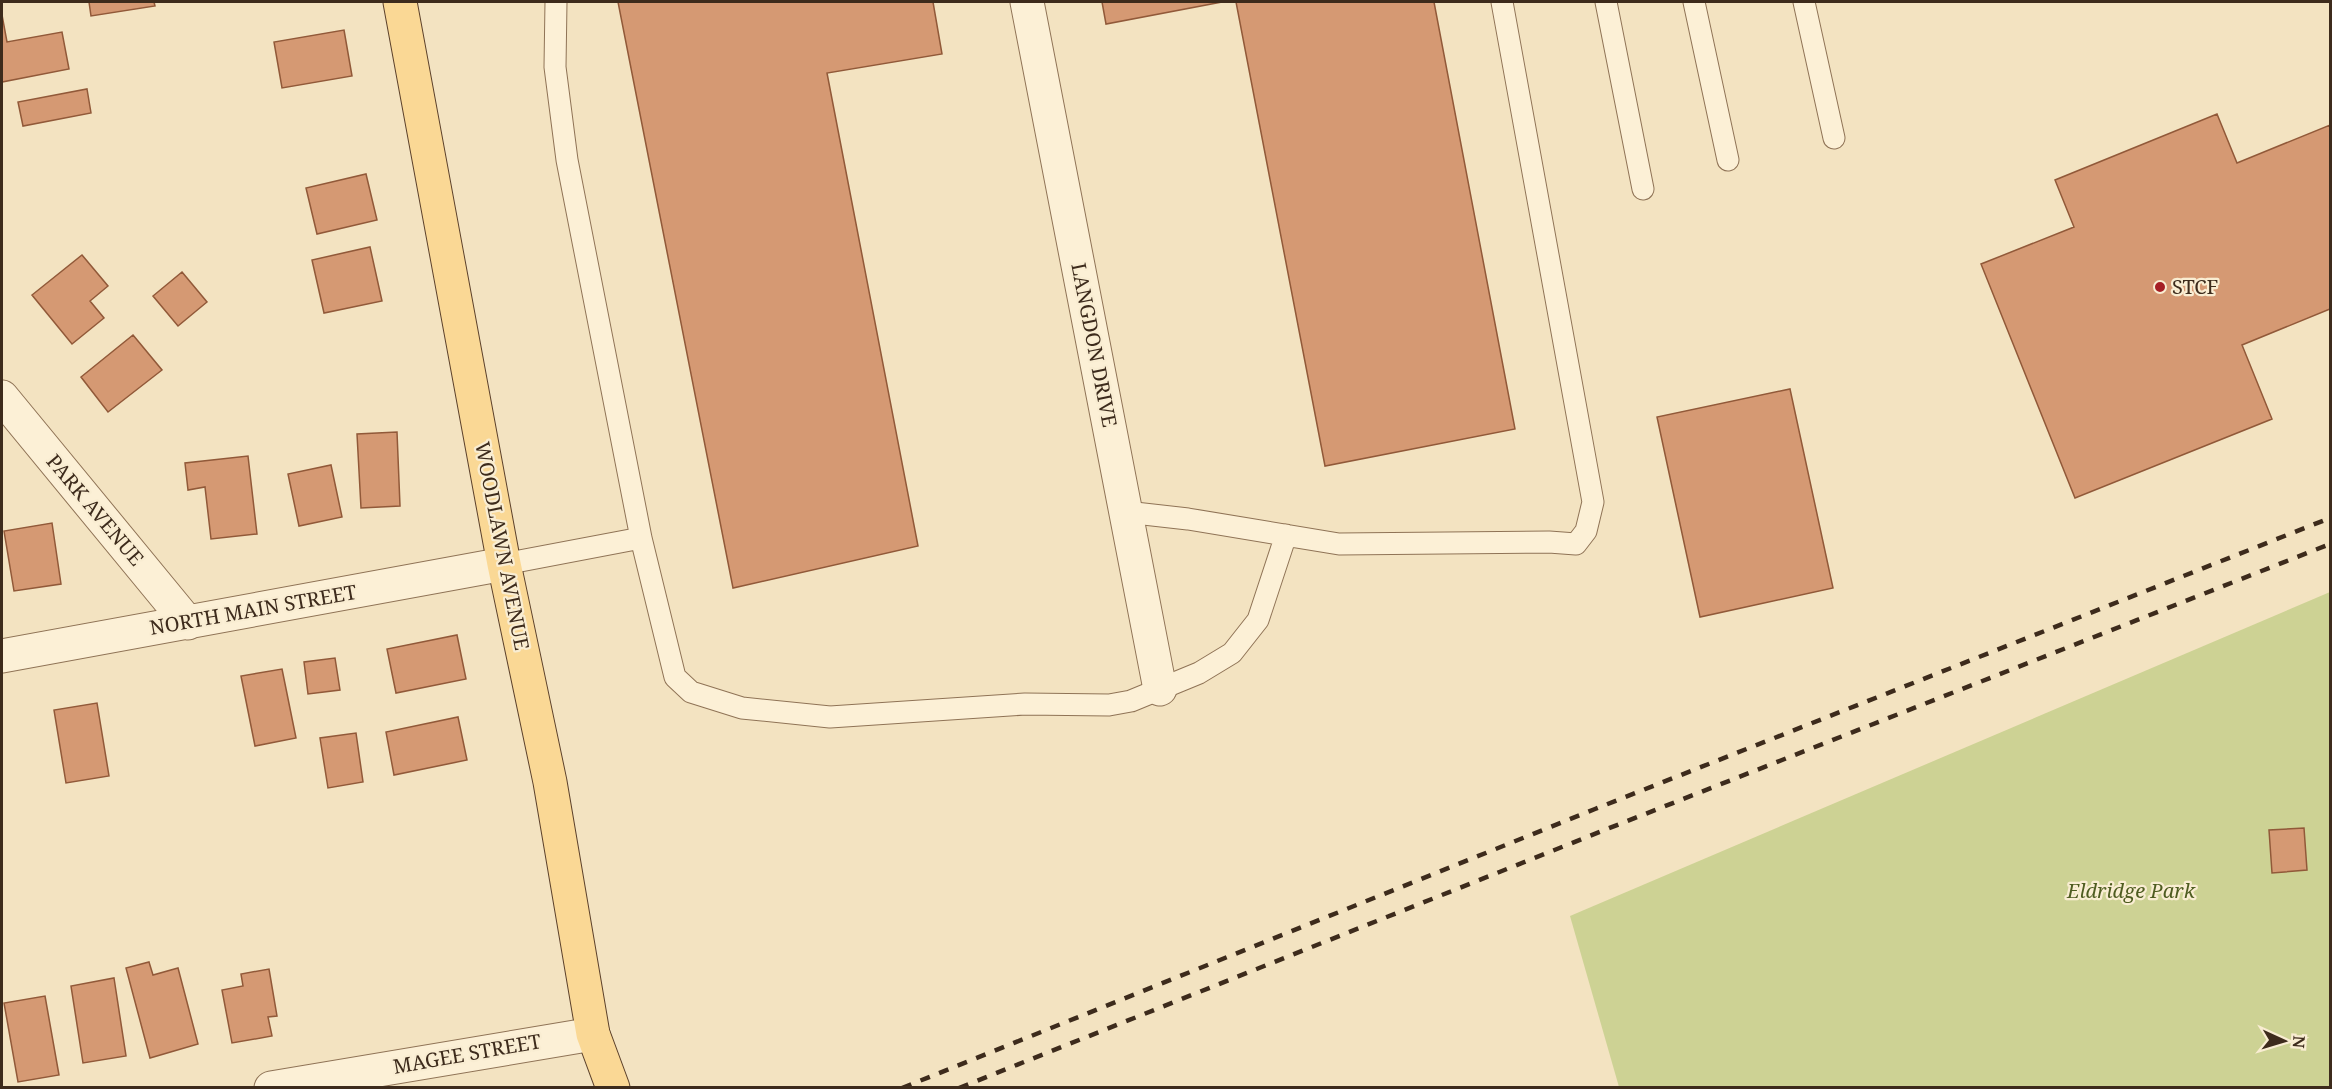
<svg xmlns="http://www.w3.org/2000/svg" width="2332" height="1089" font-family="'Noto Serif',serif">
<rect width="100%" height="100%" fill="#f3e3c1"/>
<!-- green -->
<path fill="#cdd294" d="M 2330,592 L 2330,1087 L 1619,1087 L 1570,916 Z"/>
<!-- building -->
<path fill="#d59973" stroke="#915939" stroke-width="1.5" d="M 89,2 L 154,2 L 155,6 L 91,16 Z
M 618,2 L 933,2 L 942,54 L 827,73 L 918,546 L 733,588 Z
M 1102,2 L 1222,2 L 1106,24 Z
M 1236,2 L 1434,2 L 1515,429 L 1325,466 Z
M 2,15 L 7,42 L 62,32 L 69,69 L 2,82 Z
M 344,30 L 352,76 L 282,88 L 274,42 Z
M 87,89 L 91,113 L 23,126 L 18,102 Z
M 2217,114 L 2237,163 L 2330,125 L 2330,309 L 2242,345 L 2272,419 L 2075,498 L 1981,264 L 2074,227 L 2055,180 Z
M 366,174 L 377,220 L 317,234 L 306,188 Z
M 370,247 L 382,301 L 324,313 L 312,260 Z
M 82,255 L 108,286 L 90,301 L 104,318 L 72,344 L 32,295 Z
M 182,272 L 207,302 L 178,326 L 153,296 Z
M 133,335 L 162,370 L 108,412 L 81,377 Z
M 1790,389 L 1833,588 L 1700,617 L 1657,417 Z
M 397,432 L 400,506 L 361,508 L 357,434 Z
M 248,456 L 257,534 L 211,539 L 205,487 L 188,490 L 185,463 Z
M 331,465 L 342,517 L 299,526 L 288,474 Z
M 52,523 L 61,584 L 14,591 L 4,531 Z
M 457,635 L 466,679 L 396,693 L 387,649 Z
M 335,658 L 340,690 L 308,694 L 304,662 Z
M 282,669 L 296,738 L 255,746 L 241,676 Z
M 97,703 L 109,776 L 66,783 L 54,710 Z
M 458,717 L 467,760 L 394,775 L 386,732 Z
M 356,733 L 363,782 L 328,788 L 320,738 Z
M 2304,828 L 2307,870 L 2272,873 L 2269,830 Z
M 149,962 L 153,975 L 178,968 L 198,1044 L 150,1058 L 126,968 Z
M 269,969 L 277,1016 L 268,1017 L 272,1036 L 232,1043 L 222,990 L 243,986 L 241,974 Z
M 114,978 L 126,1056 L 83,1063 L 71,986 Z
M 45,996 L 59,1075 L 18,1082 L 4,1003 Z"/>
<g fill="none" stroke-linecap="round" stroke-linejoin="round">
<defs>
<path id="lane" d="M 556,2 L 555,67 L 567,160 L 641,538 L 675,677 L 691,692 L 742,708 L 830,717 L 1025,704 L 1109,705 L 1131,701 L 1199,673 L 1232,653 L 1258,620 L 1286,535
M 1606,2 L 1643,189
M 1694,2 L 1728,160
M 1804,2 L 1834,138
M 1126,512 L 1188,519 L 1339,544 L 1549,542 L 1576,544 L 1586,531 L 1593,502 L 1502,2
M 504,564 L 641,538"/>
<path id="street" d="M 1027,2 L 1160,689
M 2,397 L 188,623
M 2,656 L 504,564
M 271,1088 L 593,1034"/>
<path id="primary" d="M 400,2 L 504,564 L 550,782 L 593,1034 L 613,1088"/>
</defs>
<!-- lane casing -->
<use href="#lane" stroke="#8f7356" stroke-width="23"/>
<!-- street casing -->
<use href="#street" stroke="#8f7356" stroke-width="35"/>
<!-- primary casing -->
<use href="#primary" stroke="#5c412b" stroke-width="35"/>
<!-- lane -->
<use href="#lane" stroke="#fcf0d6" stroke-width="21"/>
<!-- street -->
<use href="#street" stroke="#fcf0d6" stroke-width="33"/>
<!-- primary -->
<use href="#primary" stroke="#fad895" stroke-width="33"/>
<!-- rail -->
<path stroke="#3d2b1c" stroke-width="4.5" stroke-dasharray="10 10" stroke-linecap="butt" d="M 902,1088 L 1595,809 L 2330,518
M 959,1088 L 1607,829 L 2330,544"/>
</g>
<!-- markers -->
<circle fill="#a51f24" stroke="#f9edd2" stroke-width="2" cx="2160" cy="287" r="6"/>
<g text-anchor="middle" stroke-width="4.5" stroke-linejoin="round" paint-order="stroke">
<!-- poi labels -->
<g font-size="20" fill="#3d2b1c" stroke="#f9edd2" text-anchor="start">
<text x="2172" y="294">STCF</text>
</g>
<!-- street labels -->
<g font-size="20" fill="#3d2b1c" stroke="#f9edd2">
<text transform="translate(1094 345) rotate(79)" y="7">LANGDON DRIVE</text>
<text transform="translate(95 510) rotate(50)" y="7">PARK AVENUE</text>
<text transform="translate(502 546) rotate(79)" y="7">WOODLAWN AVENUE</text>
<text transform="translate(253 610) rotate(-10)" y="7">NORTH MAIN STREET</text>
<text transform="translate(467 1054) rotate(-10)" y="7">MAGEE STREET</text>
</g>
<!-- park labels -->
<g font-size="20" font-style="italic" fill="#4e5c20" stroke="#f9edd2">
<text x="2131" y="898">Eldridge Park</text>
</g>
</g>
<!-- border -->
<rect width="2332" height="1089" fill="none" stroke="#3d2b1c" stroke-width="6"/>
<!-- north arrow -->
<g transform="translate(2284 1041) rotate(94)" stroke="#f9edd2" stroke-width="4.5" paint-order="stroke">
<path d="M0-4.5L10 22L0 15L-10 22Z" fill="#3d2b1c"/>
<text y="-9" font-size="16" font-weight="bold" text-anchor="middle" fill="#3d2b1c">N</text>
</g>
</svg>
